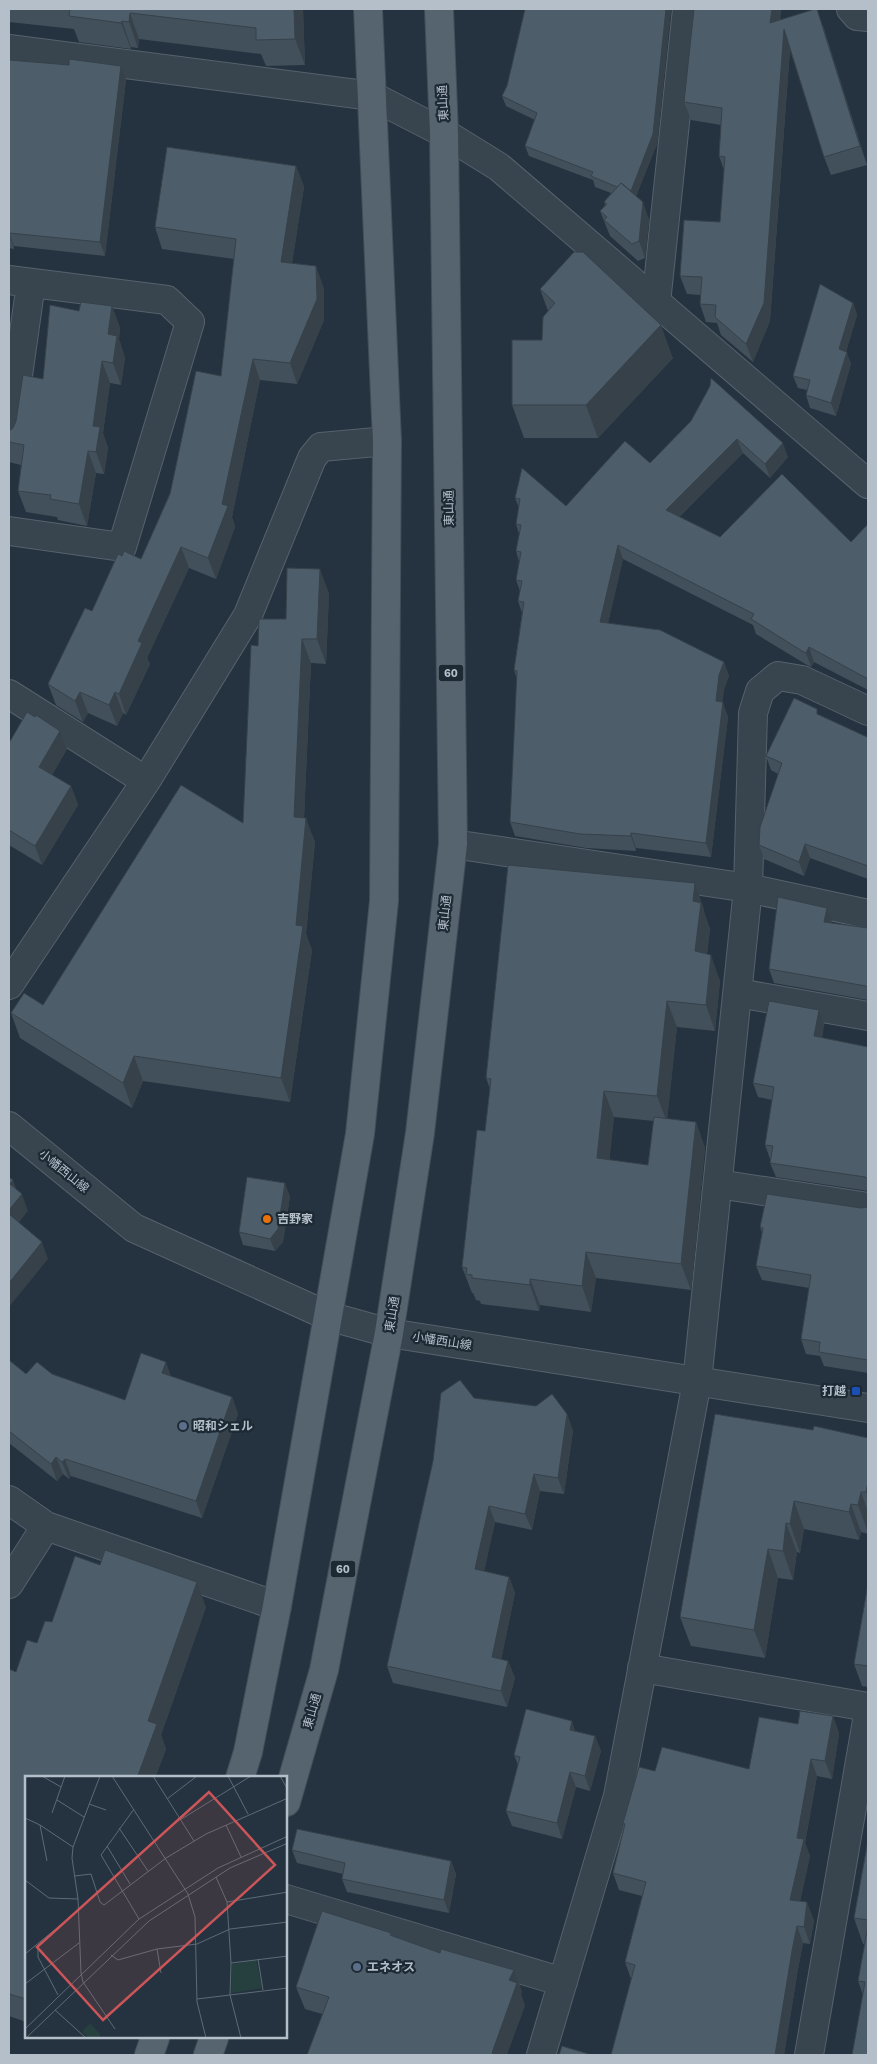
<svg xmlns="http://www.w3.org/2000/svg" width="877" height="2064" font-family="'Work Sans','Noto Sans JP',sans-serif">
<rect width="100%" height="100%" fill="#24333f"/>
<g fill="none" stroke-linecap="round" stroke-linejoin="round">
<defs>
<path id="minor" d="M 851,9 L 857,16 L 868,17
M 9,49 L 372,96 L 444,133 L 499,167 L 868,484
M 9,280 L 167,300 L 190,322 L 122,547 L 9,531
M 656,303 L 687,9
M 9,440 L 31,283
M 9,694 L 146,781 L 248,615 L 312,458 L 321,447 L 387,441
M 453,844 L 748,888 L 868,914
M 9,985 L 146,781
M 738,993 L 868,1016
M 9,1126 L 134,1228 L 328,1316 L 389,1333 L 868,1408
M 718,1184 L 868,1207
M 9,1500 L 46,1526 L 277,1606
M 9,1584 L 46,1526
M 642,1668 L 868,1707
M 286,1899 L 563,1982
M 541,2055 L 618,1796 L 697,1382 L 748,888 L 753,713 L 760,691 L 778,676 L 802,680 L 868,711
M 809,2055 L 868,1715"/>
<path id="major" d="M 240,1778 L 248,1752 L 277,1606 L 360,1134 L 384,901 L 387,441 L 368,9
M 286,1802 L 324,1670 L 389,1333 L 420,1133 L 453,844 L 444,133 L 439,9
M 149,2055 L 155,2038
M 208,2055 L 214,2038"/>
</defs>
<!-- minor casing -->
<use href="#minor" stroke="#56626d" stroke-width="30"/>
<!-- major casing -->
<use href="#major" stroke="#414e58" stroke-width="30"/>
<!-- minor -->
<use href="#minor" stroke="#38454f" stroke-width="28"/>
<!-- major -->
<use href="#major" stroke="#56646f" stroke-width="28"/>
</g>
<!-- wall -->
<path fill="#42505b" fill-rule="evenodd" d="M 9,9 L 303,9 L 305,65 L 266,66 L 261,54 L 139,39 L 138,48 L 131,47 L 131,49 L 79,42 L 74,29 L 9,22 Z
M 525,9 L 671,9 L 657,144 L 636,196 L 649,219 L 645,258 L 638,261 L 610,236 L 600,211 L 605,205 L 604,202 L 611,193 L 595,187 L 593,180 L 529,156 L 525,146 L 535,120 L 506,106 L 502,96 L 507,86 Z
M 694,9 L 781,9 L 780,20 L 823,26 L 867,165 L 831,175 L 824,157 L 790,50 L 770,321 L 753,362 L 721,335 L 717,323 L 706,322 L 700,304 L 700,295 L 687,294 L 680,276 L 720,222 L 724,170 L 719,156 L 721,125 L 691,120 L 684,102 Z
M 9,60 L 126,80 L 105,256 L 14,246 L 14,249 L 9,248 Z
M 296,166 L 304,187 L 292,263 L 324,288 L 324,320 L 297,384 L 260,380 L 232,517 L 235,527 L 216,579 L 189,568 L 147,658 L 150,664 L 126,715 L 123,713 L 117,726 L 88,713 L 83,722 L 56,705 L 48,684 L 92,611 L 122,556 L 141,559 L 221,376 L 234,259 L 162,249 L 155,227 Z
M 540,289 L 673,358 L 598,438 L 524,438 L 512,405 L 542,340 L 548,311 Z
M 853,303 L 857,315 L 846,352 L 851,364 L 836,416 L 810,408 L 806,395 L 807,390 L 798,388 L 793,376 Z
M 112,306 L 120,328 L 119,339 L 125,358 L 121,385 L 110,383 L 103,433 L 108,448 L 104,474 L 96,473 L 87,526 L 58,520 L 57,517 L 26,512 L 18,491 L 21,465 L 9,462 L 9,431 L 13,428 L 43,379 L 79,311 Z
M 691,421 L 788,457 L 770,478 L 743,453 L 679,517 L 720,537 L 851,542 L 868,524 L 868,690 L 814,662 L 811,667 L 807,665 L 756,634 L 753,625 L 623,559 L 608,623 L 724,662 L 729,676 L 724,689 L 722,702 L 728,717 L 711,857 L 636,848 L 636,851 L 586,848 L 515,836 L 510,822 L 517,679 L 514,670 L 522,613 L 518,601 L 520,591 L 516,580 L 519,562 L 516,551 L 519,534 L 516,524 L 519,508 L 515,498 L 566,506 L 650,463 Z
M 329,593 L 326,664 L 311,663 L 304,818 L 315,842 L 306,934 L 312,950 L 290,1102 L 143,1081 L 132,1108 L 20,1038 L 11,1013 L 43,1005 L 243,823 L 258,646 Z
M 820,715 L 867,737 L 868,733 L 868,879 L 810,858 L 804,876 L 764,859 L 759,845 L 778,774 L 771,770 L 766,756 Z
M 60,731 L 67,749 L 52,775 L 71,786 L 78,805 L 42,865 L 9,845 L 9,743 Z
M 827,908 L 832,923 L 868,928 L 868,1000 L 774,983 L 769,969 Z
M 704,909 L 704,912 L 710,929 L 707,954 L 720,981 L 715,1031 L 677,1027 L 667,1119 L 696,1122 L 705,1148 L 691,1290 L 596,1278 L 591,1312 L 540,1305 L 539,1311 L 481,1304 L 480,1301 L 476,1300 L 473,1293 L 472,1293 L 462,1267 L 485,1131 L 490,1089 L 486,1078 ZM 614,1117 L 654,1121 L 648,1165 L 609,1160 Z
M 819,1010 L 824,1024 L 822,1038 L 868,1047 L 868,1191 L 776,1177 L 770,1163 L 771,1160 L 770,1159 L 765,1145 L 772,1100 L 758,1097 L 753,1083 Z
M 290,1196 L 283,1242 L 275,1251 L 243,1245 L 239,1232 Z
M 868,1207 L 868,1373 L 824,1366 L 820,1356 L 806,1354 L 801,1339 L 809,1288 L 762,1280 L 756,1266 L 762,1233 L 760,1227 Z
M 9,1360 L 26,1374 L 52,1374 L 125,1400 L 171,1377 L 232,1397 L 238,1414 L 202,1518 L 71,1476 L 69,1479 L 63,1474 L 57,1481 L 9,1443 Z
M 474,1398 L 567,1414 L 573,1431 L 564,1494 L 540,1491 L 532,1530 L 495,1522 L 484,1571 L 509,1577 L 515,1593 L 501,1660 L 508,1661 L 515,1678 L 507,1707 L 393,1683 L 387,1666 Z
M 813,1430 L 868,1438 L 868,1534 L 861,1532 L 859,1540 L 804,1529 L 800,1553 L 797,1552 L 793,1580 L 778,1578 L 765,1658 L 691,1646 L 680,1617 Z
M 868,1584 L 868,1687 L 862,1686 L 854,1664 Z
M 206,1607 L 161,1735 L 166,1749 L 155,1778 L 26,1778 L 26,2022 L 9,2016 L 9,1669 L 16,1672 L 52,1622 Z
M 833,1716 L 839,1734 L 832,1779 L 817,1776 L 805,1843 L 810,1856 L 800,1901 L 814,1920 L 810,1944 L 803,1943 L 798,1969 L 784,2055 L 611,2055 L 631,1979 L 625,1962 L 642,1896 L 619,1890 L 613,1873 L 624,1827 L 623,1823 L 655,1771 L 749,1769 L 798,1724 Z
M 575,1731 L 595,1736 L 601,1751 L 590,1791 L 576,1787 L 562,1839 L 512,1826 L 506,1811 L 518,1765 L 514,1755 Z
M 868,1840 L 868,2055 L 863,1995 L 858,1981 L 865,1944 L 863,1944 L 854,1918 Z
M 292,1850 L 451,1861 L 456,1874 L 449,1913 L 347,1892 L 342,1879 L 343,1874 L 297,1863 Z
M 391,1933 L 392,1936 L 440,1953 L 514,1970 L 522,1992 L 521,1994 L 525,2006 L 322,2014 L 305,2009 L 296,1987 Z"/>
<!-- shaded-wall -->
<path fill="#36414a" d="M 294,9 L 303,9 L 305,65 L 295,39 Z
M 666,9 L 671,9 L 671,10 L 657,144 L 634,202 L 630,192 Z
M 772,9 L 781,9 L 776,41 L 770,23 Z
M 817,9 L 823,26 L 867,165 L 860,146 Z
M 130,13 L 139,39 L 138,48 L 129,22 Z
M 122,21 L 131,47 L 131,49 L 121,23 Z
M 784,29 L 790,48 L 770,321 L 753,362 L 746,344 Z
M 121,66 L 126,80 L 105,256 L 100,242 Z
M 296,166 L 304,187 L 289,283 L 281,262 Z
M 643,202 L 649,219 L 645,258 L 639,241 Z
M 9,233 L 14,246 L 14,249 L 9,235 Z
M 316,266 L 324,288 L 324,320 L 297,384 L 290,363 Z
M 853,303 L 857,315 L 843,362 L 839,349 Z
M 112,306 L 120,328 L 119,339 L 125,358 L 121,385 L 113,363 L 108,334 Z
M 661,325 L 673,358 L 598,438 L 586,405 Z
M 847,352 L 851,364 L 836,416 L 831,403 Z
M 253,359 L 260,380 L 232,517 L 235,527 L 216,579 L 208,558 L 222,504 Z
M 102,361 L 110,383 L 103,433 L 108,448 L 104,474 L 96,452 L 93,426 Z
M 737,439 L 743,453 L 671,524 L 666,510 Z
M 783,443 L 788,457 L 770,478 L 765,464 Z
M 88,451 L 96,473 L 87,526 L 79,504 Z
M 618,545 L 623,559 L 605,636 L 600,622 Z
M 181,547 L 189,568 L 147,658 L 150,664 L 126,715 L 119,694 L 138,641 Z
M 320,569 L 329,593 L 326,664 L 317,639 Z
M 302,639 L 311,663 L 303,841 L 294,817 Z
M 809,647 L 814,662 L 811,667 L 806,653 Z
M 724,662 L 729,676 L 724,689 L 721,716 L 716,701 L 719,675 Z
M 80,692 L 88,713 L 83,722 L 75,701 Z
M 115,692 L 123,713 L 117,726 L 109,705 Z
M 723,702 L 728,717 L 711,857 L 706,843 Z
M 60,731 L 67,749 L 46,786 L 39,767 Z
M 71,786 L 78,805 L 42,865 L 35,846 Z
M 306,818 L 315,842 L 306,934 L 312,950 L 290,1102 L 281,1078 Z
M 631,833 L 636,848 L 636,851 L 631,836 Z
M 805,844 L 810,858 L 804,876 L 799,862 Z
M 695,883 L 704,909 L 704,912 L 710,929 L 704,977 L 695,951 L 693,901 Z
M 827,908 L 832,922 L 829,936 L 824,922 Z
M 711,955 L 720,981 L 715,1031 L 706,1005 Z
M 667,1001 L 677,1027 L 667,1122 L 657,1096 Z
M 819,1010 L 824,1024 L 819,1050 L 814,1036 Z
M 134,1056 L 143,1081 L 132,1108 L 123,1083 Z
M 604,1091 L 614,1117 L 607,1184 L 597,1158 Z
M 696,1122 L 705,1148 L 691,1290 L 681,1264 Z
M 13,1180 L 19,1197 L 22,1194 L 28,1211 L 13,1230 L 9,1218 L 10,1184 Z
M 285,1183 L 290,1196 L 283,1242 L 275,1251 L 270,1239 Z
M 42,1242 L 48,1259 L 9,1307 L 9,1283 Z
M 586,1252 L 596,1278 L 591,1312 L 582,1286 Z
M 530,1279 L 540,1305 L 539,1311 L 530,1285 Z
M 166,1362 L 172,1379 L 162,1373 Z
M 232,1397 L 238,1414 L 202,1518 L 196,1501 Z
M 567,1414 L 573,1431 L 564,1494 L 558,1478 Z
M 56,1457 L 63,1474 L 57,1481 L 51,1464 Z
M 65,1459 L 71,1476 L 69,1479 L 62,1462 Z
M 534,1474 L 540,1491 L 532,1530 L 525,1514 Z
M 868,1483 L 868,1497 L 866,1492 Z
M 861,1492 L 868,1512 L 868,1532 L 858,1505 Z
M 794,1501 L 804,1529 L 800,1553 L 790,1524 Z
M 851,1504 L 861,1532 L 859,1540 L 849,1512 Z
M 489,1506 L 495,1522 L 481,1586 L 475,1569 Z
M 786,1523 L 797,1552 L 793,1580 L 783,1551 Z
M 768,1549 L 778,1578 L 765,1658 L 754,1630 Z
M 509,1577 L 515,1593 L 498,1674 L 492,1657 Z
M 197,1582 L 206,1607 L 161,1735 L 166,1749 L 155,1778 L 137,1778 L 148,1721 Z
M 508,1661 L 515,1678 L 507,1707 L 501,1691 Z
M 833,1716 L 839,1734 L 832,1779 L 825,1761 Z
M 572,1721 L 577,1736 L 570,1730 Z
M 595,1736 L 601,1751 L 590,1791 L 585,1776 Z
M 811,1759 L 817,1776 L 805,1843 L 810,1856 L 797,1917 L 790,1900 L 797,1838 Z
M 570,1772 L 576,1787 L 562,1839 L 557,1823 Z
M 451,1861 L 456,1874 L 449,1913 L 444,1900 Z
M 807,1902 L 814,1920 L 810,1944 L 804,1927 Z
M 797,1926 L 803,1943 L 798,1969 L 784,2055 L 775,2055 L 792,1951 Z
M 514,1970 L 522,1992 L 521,1994 L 525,2006 L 507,2055 L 493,2055 L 492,2053 L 509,1980 Z"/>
<!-- building -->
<path fill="#4d5d6a" stroke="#36414a" d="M 70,9 L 294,9 L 295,39 L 256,40 L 256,28 L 130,13 L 129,22 L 122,21 L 121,23 L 69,16 Z
M 525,9 L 666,9 L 653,134 L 631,191 L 621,183 L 617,187 L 591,176 L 593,172 L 525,146 L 537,113 L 502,96 L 507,86 Z
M 694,9 L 772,9 L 770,23 L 815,9 L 817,9 L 860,146 L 824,157 L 784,29 L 764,303 L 746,344 L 715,317 L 716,305 L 700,304 L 702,277 L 680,276 L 684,220 L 720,222 L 725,157 L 719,156 L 722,108 L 684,102 Z
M 69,59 L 121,66 L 100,242 L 9,233 L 9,235 L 9,60 L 69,65 Z
M 167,147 L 296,166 L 281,262 L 316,266 L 317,299 L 290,363 L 253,359 L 222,504 L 228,506 L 208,558 L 181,547 L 138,641 L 142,643 L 119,694 L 115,692 L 109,705 L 80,692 L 75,701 L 48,684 L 85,608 L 92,611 L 118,554 L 122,556 L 124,551 L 141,559 L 170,494 L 196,371 L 221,376 L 236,239 L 155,227 Z
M 621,183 L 643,202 L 639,241 L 632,244 L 604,220 L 607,217 L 600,211 L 607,204 L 604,202 Z
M 574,252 L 583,252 L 661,325 L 586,405 L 512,405 L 512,340 L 542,340 L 543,317 L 555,303 L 540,289 Z
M 820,284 L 853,303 L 839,349 L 847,352 L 831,403 L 806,395 L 810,380 L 793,376 Z
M 81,302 L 112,306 L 108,334 L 117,336 L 113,363 L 102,361 L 93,426 L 100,427 L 96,452 L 88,451 L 79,504 L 50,499 L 51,495 L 18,491 L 24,445 L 9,442 L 9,431 L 13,428 L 16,421 L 23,375 L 43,379 L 50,305 L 79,311 Z
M 711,378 L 783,443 L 765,464 L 737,439 L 666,510 L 720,537 L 782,474 L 851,542 L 868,524 L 868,679 L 809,647 L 806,653 L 802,651 L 751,619 L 754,614 L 618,545 L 600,622 L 660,630 L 724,662 L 719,675 L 716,701 L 723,702 L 706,843 L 631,833 L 631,836 L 580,834 L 510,822 L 517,671 L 514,670 L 524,602 L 518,601 L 522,581 L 516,580 L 521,552 L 516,551 L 521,525 L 516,524 L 520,499 L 515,498 L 522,468 L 566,506 L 625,441 L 650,463 L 691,421 L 710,386 Z
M 287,568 L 320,569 L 317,639 L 302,639 L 294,817 L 306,818 L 296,925 L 303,926 L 281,1078 L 134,1056 L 123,1083 L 11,1013 L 24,993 L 43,1005 L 181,785 L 243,823 L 251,645 L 258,646 L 259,619 L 286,619 Z
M 794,698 L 817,709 L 817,714 L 867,737 L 868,733 L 868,866 L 805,844 L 799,862 L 759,845 L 760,827 L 782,763 L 766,756 Z
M 27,712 L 35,717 L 36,715 L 60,731 L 39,767 L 71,786 L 35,846 L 9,830 L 9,743 Z
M 508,865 L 695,883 L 693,901 L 701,903 L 695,951 L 711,955 L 706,1005 L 667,1001 L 657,1096 L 604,1091 L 597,1158 L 648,1165 L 654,1117 L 696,1122 L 681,1264 L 586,1252 L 582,1286 L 530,1279 L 530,1285 L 472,1278 L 472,1275 L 466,1274 L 467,1268 L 462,1267 L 477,1130 L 485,1131 L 491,1079 L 486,1078 Z
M 778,897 L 827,908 L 824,922 L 868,928 L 868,988 L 866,986 L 769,969 Z
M 769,1001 L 819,1010 L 814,1036 L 868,1047 L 868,1179 L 865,1177 L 770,1163 L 773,1146 L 765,1145 L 774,1087 L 753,1083 Z
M 9,1177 L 13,1180 L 10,1184 L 22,1194 L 9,1210 Z
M 247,1177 L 285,1183 L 278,1229 L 270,1239 L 239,1232 Z
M 767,1194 L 861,1208 L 868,1207 L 868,1360 L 819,1352 L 820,1342 L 801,1339 L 811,1275 L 756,1266 L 763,1228 L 760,1227 Z
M 9,1214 L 42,1242 L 9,1283 Z
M 141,1353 L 166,1362 L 162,1373 L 232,1397 L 196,1501 L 65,1459 L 62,1462 L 56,1457 L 51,1464 L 9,1431 L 9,1360 L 26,1374 L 37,1362 L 52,1374 L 125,1400 Z
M 460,1380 L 474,1398 L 536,1406 L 552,1394 L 567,1414 L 558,1478 L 534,1474 L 525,1514 L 489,1506 L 475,1569 L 509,1577 L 492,1657 L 508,1661 L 501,1691 L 387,1666 L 433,1461 L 441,1393 Z
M 715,1414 L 813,1430 L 814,1426 L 868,1438 L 868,1483 L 866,1492 L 861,1492 L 858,1505 L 851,1504 L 849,1512 L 794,1501 L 790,1524 L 786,1523 L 783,1551 L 768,1549 L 754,1630 L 680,1617 Z
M 105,1550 L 197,1582 L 148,1721 L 157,1724 L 137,1778 L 26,1778 L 26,1999 L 9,1994 L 9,1669 L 16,1672 L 27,1640 L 37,1643 L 45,1621 L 52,1622 L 75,1556 L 100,1565 Z
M 868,1584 L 868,1666 L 854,1664 Z
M 526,1709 L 572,1721 L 570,1730 L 595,1736 L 585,1776 L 570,1772 L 557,1823 L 506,1811 L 520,1757 L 514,1755 Z
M 800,1711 L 833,1716 L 825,1761 L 811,1759 L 797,1838 L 804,1839 L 790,1900 L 807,1902 L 804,1927 L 797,1926 L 792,1951 L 775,2055 L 611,2055 L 635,1965 L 625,1962 L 646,1882 L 613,1873 L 625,1824 L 623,1823 L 639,1767 L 655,1771 L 662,1747 L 749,1769 L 759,1717 L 798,1724 Z
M 297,1829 L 451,1861 L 444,1900 L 342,1879 L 345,1863 L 292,1850 Z
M 868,1840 L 868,1920 L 854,1918 Z
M 322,1911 L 391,1933 L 390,1935 L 440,1953 L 441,1949 L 514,1970 L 509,1980 L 517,1983 L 492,2053 L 499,2055 L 307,2055 L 329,1997 L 296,1987 Z
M 868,1925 L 868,2055 L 852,2055 L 865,1982 L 858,1981 Z
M 562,2046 L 592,2055 L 559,2055 Z"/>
<!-- markers -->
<circle fill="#e8710a" stroke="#1d2a34" stroke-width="2" cx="267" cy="1219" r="5"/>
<rect fill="#1a4fb4" stroke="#1d2a34" stroke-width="2" x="851" y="1386" width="10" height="10" rx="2.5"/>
<g fill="#5c6f8a" stroke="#1d2a34" stroke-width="2">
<circle cx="183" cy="1426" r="5"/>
<circle cx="357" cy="1967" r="5"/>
</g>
<g text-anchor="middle" stroke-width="4.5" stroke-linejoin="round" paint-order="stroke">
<!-- shield labels -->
<g fill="#1d2a34" stroke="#87929d" stroke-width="1">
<rect x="438.5" y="664.5" width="25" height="17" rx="4"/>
<rect x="330.5" y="1560.5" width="25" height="17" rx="4"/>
</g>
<g font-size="11" font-weight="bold" fill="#b4bfca">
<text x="451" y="677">60</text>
<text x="343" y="1573">60</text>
</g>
<!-- street labels -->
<g font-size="12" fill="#b4bfca" stroke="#1d2a34">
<text transform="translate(443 103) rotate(-93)" y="4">東山通</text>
<text transform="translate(449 508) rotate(-91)" y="4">東山通</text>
<text transform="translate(445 913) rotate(-84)" y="4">東山通</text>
<text transform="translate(64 1171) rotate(39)" y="4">小幡西山線</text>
<text transform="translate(392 1314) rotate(-81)" y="4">東山通</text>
<text transform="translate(442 1341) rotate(9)" y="4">小幡西山線</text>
<text transform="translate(312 1711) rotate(-74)" y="4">東山通</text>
</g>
<!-- poi labels -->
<g font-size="12" font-weight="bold" fill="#b4bfca" stroke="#1d2a34" text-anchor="start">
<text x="277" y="1223">吉野家</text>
<text x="846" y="1395" text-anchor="end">打越</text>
<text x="193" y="1430">昭和シェル</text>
<text x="367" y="1971">エネオス</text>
</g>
</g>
<!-- overview -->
<g transform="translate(25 1776)">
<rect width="262" height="262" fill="#24333f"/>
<path d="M 231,184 L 237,212 L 206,217 L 207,188 ZM 65,247 L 75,258 L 75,262 L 64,262 L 57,256 Z" fill="#26403f"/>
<path fill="none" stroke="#5e6b77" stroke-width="1" d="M 17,0 L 36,11M 75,0 L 48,71 L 47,82 L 53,123 L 56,197 L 58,206 L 90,253M 87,0 L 163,118 L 170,141 L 172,226 L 181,262M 128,0 L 169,65M 203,0 L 223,38M 255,0 L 263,14M 142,23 L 172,0M 32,24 L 59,41M 64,28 L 81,34M 109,33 L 76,79 L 114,143M 27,37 L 40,0M 0,42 L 15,49M 155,44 L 226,0M 201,49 L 216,81M 94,52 L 123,95M 82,70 L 105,108M 22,85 L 15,49 L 48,71M 50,100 L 66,98 L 75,126 L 79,129 L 141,82 L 181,58 L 263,22M 191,101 L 202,126 L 206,187 L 205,219 L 216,262M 0,104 L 24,122 L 53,123M 202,126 L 263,116M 13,169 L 13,181 L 33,219M 132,173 L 172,168 L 205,153 L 263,146M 0,178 L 53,135M 86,179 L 93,184 L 132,173 L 136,197M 233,183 L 238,214M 206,187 L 263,180M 0,208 L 54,167M 172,223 L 263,212M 30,234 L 61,262M 0,253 L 114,143 L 193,92 L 263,60M 1,262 L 124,145 L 205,92 L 263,67"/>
<path fill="#cc5559" fill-opacity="0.15" stroke="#cc5559" stroke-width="2.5" d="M 184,16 L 250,89 L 78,244 L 12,171 Z"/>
<rect width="262" height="262" fill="none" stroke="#b4bfca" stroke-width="2.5"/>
</g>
<!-- border -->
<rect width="877" height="2064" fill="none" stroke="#b4bfca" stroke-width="20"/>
</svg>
